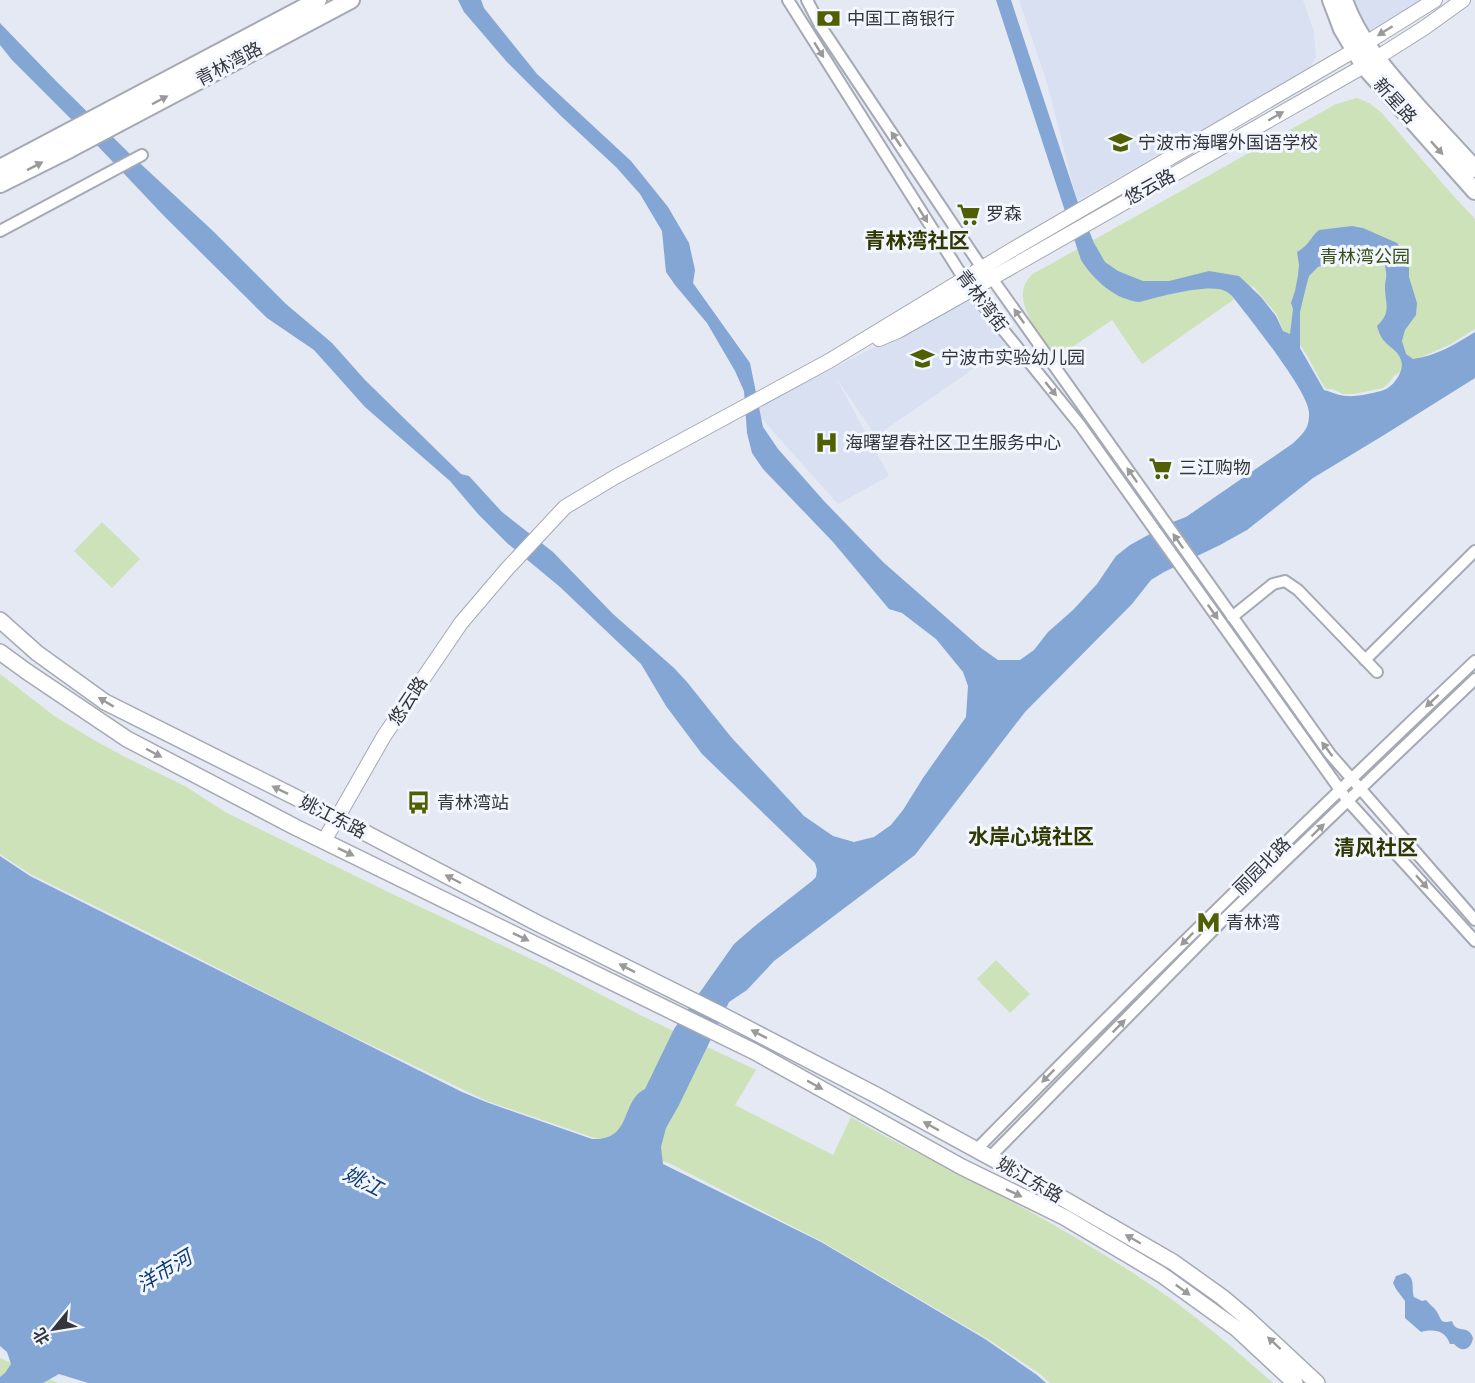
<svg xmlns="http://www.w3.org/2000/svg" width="1475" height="1383" font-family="'PT Sans Narrow','Noto Sans SC',sans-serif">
<rect width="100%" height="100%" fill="#e4e9f3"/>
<!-- built -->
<path fill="#d9e0f2" d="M 1019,0 L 1303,0 L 1314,32 L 1316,56 L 1310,68 L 1077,201 L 1048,86 Z
M 1350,0 L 1427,0 L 1370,35 L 1354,10 Z
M 970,297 L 1008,345 L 876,436 L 836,378 L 889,476 L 838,504 L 754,410 Z"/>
<!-- green -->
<path fill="#cee2b9" d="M 1357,98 L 1369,103 L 1381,112 L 1449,191 L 1475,219 L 1475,329 L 1451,344 L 1424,356 L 1394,376 L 1388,384 L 1383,388 L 1354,394 L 1343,394 L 1332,389 L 1326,389 C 1314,372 1303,338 1283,331 L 1277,315 L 1253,286 L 1142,364 L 1112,320 L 1055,359 C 1044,341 1017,309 1024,287 C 1025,283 1029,278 1031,275 L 1336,104 Z
M 102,522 L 140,559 L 112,588 L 74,551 Z
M 0,674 L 53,715 L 87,736 L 123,756 L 185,786 L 225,812 L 384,890 L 546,966 L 642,1016 L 756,1070 L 735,1105 L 833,1155 L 851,1117 C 893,1142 937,1162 980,1185 C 1036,1214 1093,1246 1145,1281 C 1191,1311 1232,1347 1273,1383 L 1050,1383 L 1040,1374 L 986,1338 L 821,1241 L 671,1164 L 487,1101 L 313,1017 L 147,932 L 30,874 L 0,854 Z
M 996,960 L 1030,994 L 1010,1013 L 977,979 Z
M 0,1358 L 58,1383 L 0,1383 Z"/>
<!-- water -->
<path fill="#84a6d4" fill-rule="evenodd" d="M 458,0 L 481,0 L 484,8 L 537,74 L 631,161 L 668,207 L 689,243 L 695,270 L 693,283 L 750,363 L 763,427 L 778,449 L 824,501 L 883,562 L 981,648 L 998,660 L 1020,660 L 1034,650 L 1048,632 L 1073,610 L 1097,584 L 1116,556 L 1130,545 L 1170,523 L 1186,517 L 1292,444 C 1302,435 1310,428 1309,413 C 1309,392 1249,318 1233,297 C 1231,295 1228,292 1225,291 C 1209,283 1158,297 1140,302 C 1115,300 1094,280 1081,260 L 996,0 L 1011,0 L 1079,206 L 1094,243 L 1105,262 L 1118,271 L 1143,281 L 1169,281 L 1209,271 L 1239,276 L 1261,297 L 1276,316 L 1283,331 L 1290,334 L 1293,309 L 1291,303 L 1295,291 L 1298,275 L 1299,265 L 1297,252 C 1310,245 1310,237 1319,230 L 1352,226 L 1363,228 L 1397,243 L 1406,256 L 1409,265 L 1409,277 L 1417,303 L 1416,315 L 1405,330 L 1402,341 L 1406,354 L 1413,359 C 1436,356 1456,344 1475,332 L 1475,378 L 1384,435 L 1313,478 L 1247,530 L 1220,545 L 1164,572 L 1151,580 L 1132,604 L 1025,712 L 915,855 L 774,961 L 747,990 L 729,1002 L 679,1105 L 666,1128 L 661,1147 L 663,1164 L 821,1242 L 985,1339 L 1037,1375 L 1046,1383 L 88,1383 L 59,1374 L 43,1383 L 0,1383 L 0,1377 L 5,1373 L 11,1364 L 7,1352 L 0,1346 L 0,856 L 30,876 L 462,1092 L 486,1102 L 592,1139 C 633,1141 620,1101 645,1089 L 674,1029 L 734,944 L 756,925 L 812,881 L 816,877 L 817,870 L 815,863 L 702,754 L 666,706 L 641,664 L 560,587 L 507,543 L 478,514 L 450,481 L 365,407 L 314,350 L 267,318 L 165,217 L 94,142 L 12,60 L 0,45 L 0,23 L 56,81 L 129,153 L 213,231 L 286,304 L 332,343 L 365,380 L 461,474 L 469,476 L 502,512 L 553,552 L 613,614 L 674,668 L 687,682 L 731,737 L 804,816 L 833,836 L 854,842 L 874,837 L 891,825 L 903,810 L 923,778 L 966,717 L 968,686 L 963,672 L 936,639 L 902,613 L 889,609 L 833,542 L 763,469 L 752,453 L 747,433 L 744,391 L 735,371 L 707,323 L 675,285 L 666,272 L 662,231 L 640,194 L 616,167 L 561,116 L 507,62 L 464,12 ZM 1364,245 C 1376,249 1385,258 1386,272 C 1387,277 1385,282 1385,286 C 1385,305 1392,311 1377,326 C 1379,333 1381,338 1386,343 C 1392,349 1398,351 1401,360 C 1405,370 1394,386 1384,390 C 1376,393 1355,397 1347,396 C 1339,396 1332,392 1324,390 L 1300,348 L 1300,312 L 1306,287 L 1309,276 L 1318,267 L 1329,263 L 1342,254 L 1355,247 Z
M 1405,1273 C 1416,1278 1411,1287 1414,1297 L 1422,1301 L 1426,1300 C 1429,1304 1434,1307 1437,1312 C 1442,1320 1440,1324 1452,1321 C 1456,1335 1468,1323 1473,1338 C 1471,1350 1462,1353 1454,1344 L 1450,1344 C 1445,1330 1434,1329 1421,1332 L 1405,1318 L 1405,1301 L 1396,1289 L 1393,1283 L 1396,1276 Z"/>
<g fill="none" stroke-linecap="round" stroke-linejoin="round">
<defs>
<path id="minor" d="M 788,0 L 971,290 L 1080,425 L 1348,801 L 1475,941
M 807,0 L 821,27 L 982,268 L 991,277 L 1330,754 L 1475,920
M 0,231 L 142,155
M 1232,617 L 1273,584 L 1285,581 L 1298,590 L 1377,672
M 1365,660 L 1475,551
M 976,1150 C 1139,984 1306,821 1475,661
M 990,1157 L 1219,924 L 1475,679"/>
<path id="tertiary" d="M 879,339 L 898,331 L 971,290 L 1364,66 L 1424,28 L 1463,0
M 324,841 L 384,736 L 461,623 L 507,569 L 565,507 L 615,477 L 829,361 L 1010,251 L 1355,50 L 1435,0"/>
<path id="secondary" d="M 0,620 L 37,653 L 105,702 L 337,818 L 539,924 L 718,1013 L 876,1095 L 1017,1172 L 1173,1262 L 1222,1297 L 1247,1318 L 1317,1383
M 0,652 L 26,671 L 127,739 L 295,827 L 755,1052 L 962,1167 L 1064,1217 L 1162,1275 L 1237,1329 L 1295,1383"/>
<path id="primary" d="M 1331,0 L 1342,29 L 1364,66 L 1475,191
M 1344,0 C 1358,41 1390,75 1418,107 C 1437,128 1456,148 1475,169
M 0,168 L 318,0
M 0,184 L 70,149 L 351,0"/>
</defs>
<!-- minor casing -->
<use href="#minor" stroke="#a5a9b3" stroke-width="14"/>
<!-- tertiary casing -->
<use href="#tertiary" stroke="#a5a9b3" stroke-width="16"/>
<!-- secondary casing -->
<use href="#secondary" stroke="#a5a9b3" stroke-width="18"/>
<!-- primary casing -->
<use href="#primary" stroke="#a5a9b3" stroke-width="20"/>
<!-- minor -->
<use href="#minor" stroke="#fff" stroke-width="10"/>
<!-- tertiary -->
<use href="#tertiary" stroke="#fff" stroke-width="14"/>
<!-- secondary -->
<use href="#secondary" stroke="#fff" stroke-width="15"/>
<!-- primary -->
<use href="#primary" stroke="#fff" stroke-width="16"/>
</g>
<!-- one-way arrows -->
<defs><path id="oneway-solid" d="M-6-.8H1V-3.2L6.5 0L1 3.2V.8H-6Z" transform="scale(1.5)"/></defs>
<g fill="#9a9a9c">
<use href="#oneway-solid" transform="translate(1385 31) rotate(148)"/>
<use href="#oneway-solid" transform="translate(819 50) rotate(58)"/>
<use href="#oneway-solid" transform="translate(160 100) rotate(-28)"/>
<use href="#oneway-solid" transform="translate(1276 116) rotate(-30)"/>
<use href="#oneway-solid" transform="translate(896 139) rotate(-124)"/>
<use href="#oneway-solid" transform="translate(1437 148) rotate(48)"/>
<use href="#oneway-solid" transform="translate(35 166) rotate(-27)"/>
<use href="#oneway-solid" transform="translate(923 215) rotate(58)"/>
<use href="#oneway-solid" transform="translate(1019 316) rotate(-125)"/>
<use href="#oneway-solid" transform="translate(1051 389) rotate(51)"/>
<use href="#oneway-solid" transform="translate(1132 475) rotate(-125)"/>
<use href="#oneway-solid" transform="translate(1178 541) rotate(-125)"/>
<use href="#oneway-solid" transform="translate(1213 612) rotate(55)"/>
<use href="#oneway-solid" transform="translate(1432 701) rotate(137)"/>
<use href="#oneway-solid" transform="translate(106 702) rotate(-149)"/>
<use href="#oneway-solid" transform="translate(1327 749) rotate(-127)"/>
<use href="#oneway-solid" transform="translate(154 753) rotate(28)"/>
<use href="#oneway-solid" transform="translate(280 790) rotate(-154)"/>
<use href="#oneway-solid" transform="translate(1318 830) rotate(-44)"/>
<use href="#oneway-solid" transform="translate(346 852) rotate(26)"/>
<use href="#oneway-solid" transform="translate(453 879) rotate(-152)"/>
<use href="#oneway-solid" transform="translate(1422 882) rotate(48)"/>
<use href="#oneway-solid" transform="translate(521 937) rotate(26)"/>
<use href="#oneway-solid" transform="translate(1187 939) rotate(135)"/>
<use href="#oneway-solid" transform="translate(627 968) rotate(-153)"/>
<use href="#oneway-solid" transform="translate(1119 1026) rotate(-45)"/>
<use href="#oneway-solid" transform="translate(759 1034) rotate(-153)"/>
<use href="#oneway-solid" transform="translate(1048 1076) rotate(135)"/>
<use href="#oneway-solid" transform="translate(815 1085) rotate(29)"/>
<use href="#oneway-solid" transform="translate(931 1126) rotate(-151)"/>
<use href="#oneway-solid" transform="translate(1014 1193) rotate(26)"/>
<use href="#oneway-solid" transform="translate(1133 1239) rotate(-150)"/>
<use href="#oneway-solid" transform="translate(1183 1290) rotate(36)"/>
<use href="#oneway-solid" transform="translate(1274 1343) rotate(-137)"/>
</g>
<!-- icons -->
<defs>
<symbol id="bank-bare" viewBox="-9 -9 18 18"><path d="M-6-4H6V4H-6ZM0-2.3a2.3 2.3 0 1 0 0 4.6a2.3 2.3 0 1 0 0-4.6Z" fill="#4f5f01" stroke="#f2f6ff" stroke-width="2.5" paint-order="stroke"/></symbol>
<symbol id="school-bare" viewBox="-9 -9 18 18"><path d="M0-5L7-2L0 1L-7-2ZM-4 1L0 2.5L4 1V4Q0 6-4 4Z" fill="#4f5f01" stroke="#f2f6ff" stroke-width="2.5" paint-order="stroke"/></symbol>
<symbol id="supermarket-bare" viewBox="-9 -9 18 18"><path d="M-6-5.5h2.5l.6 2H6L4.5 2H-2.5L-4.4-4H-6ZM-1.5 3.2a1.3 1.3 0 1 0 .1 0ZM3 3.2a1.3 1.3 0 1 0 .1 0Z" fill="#4f5f01" stroke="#f2f6ff" stroke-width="2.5" paint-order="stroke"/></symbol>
<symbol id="hospital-bare" viewBox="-9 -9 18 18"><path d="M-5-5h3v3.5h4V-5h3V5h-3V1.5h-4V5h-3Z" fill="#4f5f01" stroke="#f2f6ff" stroke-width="2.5" paint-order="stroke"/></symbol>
<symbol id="bus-bare" viewBox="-9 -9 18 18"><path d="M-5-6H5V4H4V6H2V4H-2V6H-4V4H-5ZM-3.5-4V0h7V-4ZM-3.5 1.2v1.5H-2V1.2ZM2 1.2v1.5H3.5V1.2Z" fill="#4f5f01" stroke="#f2f6ff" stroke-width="2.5" paint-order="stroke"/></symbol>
<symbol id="metro-bare" viewBox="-9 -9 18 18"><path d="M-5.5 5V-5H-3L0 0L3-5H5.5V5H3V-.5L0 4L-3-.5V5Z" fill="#4f5f01" stroke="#f2f6ff" stroke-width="2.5" paint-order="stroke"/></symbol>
</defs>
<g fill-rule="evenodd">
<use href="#bank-bare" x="812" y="2" width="33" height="33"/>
<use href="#school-bare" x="1104" y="126" width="33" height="33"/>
<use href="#supermarket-bare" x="952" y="198" width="33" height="33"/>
<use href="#school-bare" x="906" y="342" width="33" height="33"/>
<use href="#hospital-bare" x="810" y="426" width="33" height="33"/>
<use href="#supermarket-bare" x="1144" y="452" width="33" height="33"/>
<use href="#bus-bare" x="402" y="786" width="33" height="33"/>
<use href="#metro-bare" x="1192" y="906" width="33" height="33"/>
</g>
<g text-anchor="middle" stroke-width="6" stroke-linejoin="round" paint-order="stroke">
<!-- poi labels -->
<g font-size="18" fill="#34363a" stroke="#f2f6ff" text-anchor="start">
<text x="847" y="25">中国工商银行</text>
<text x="1138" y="149">宁波市海曙外国语学校</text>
<text x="986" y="220">罗森</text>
<text x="941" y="364">宁波市实验幼儿园</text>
<text x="845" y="449">海曙望春社区卫生服务中心</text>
<text x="1179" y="474">三江购物</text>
<text x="437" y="809">青林湾站</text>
<text x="1226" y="929">青林湾</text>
</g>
<!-- street labels -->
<g font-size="18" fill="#34363a" stroke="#f2f6ff">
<text transform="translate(229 64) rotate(-28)" y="6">青林湾路</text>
<text transform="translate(1395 101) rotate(48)" y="6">新星路</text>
<text transform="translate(1150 187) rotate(-29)" y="6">悠云路</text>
<text transform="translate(982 301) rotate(53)" y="6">青林湾街</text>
<text transform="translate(408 701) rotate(-56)" y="6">悠云路</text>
<text transform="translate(333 817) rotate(27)" y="6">姚江东路</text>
<text transform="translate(1262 866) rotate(-45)" y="6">丽园北路</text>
<text transform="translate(1030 1180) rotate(30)" y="6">姚江东路</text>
</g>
<!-- park labels -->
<g font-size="18" fill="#374f16" stroke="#f2f6ff">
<text x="1365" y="263">青林湾公园</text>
</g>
<!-- water labels -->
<g font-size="20" font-style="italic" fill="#0f3c74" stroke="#f2f6ff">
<text transform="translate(363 1181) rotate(27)" y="7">姚江</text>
<text transform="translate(164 1271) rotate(-31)" y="7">洋市河</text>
</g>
<!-- quarter labels -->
<g font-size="21" font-weight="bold" fill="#2f3900" stroke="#f2f6ff">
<text x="917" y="248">青林湾社区</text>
<text x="1031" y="844">水岸心境社区</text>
<text x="1376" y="855">清风社区</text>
</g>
</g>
<!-- north arrow -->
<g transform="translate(54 1329) rotate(240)" stroke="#f2f6ff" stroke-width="4.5" paint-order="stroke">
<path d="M0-4.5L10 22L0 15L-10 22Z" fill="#34363a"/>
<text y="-9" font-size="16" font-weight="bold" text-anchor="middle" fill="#34363a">北</text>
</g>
</svg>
